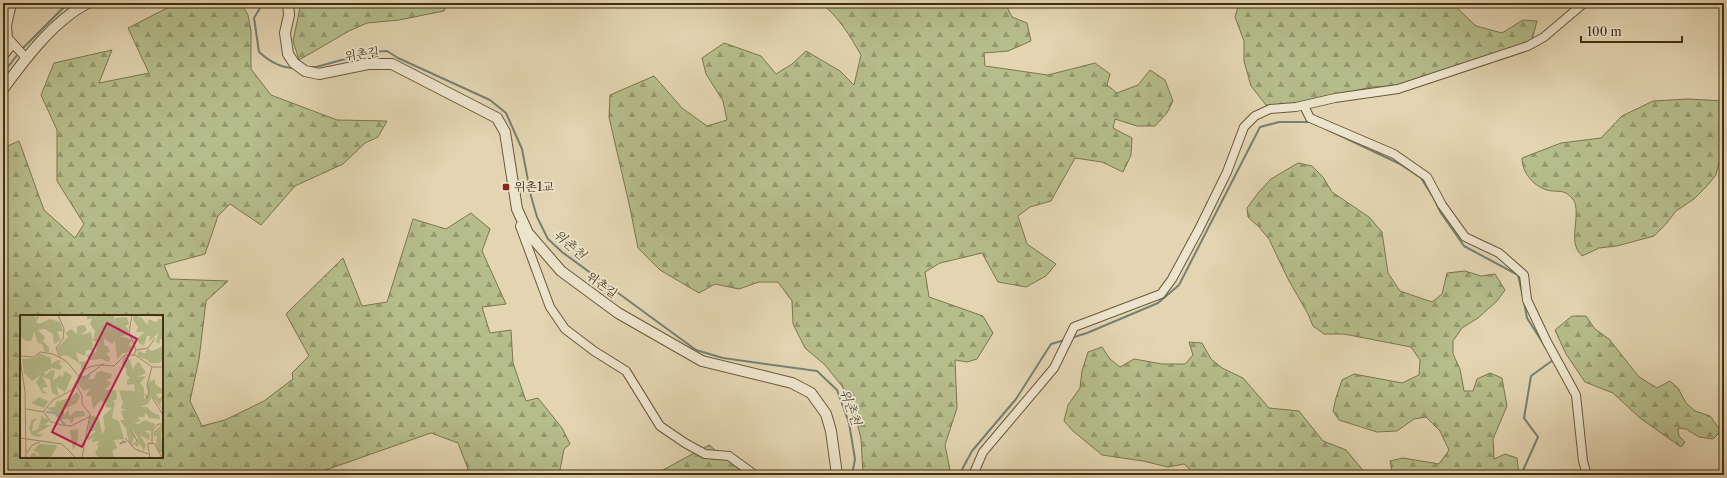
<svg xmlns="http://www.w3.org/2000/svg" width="1727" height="478" font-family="'Libre Caslon Text','Noto Serif KR',serif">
<defs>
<pattern id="forest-firs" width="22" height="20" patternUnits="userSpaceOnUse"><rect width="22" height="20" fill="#b5bd8b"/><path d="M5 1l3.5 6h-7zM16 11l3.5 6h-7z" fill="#959a70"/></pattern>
</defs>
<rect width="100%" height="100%" fill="#e3d5b2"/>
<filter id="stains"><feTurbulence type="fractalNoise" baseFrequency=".005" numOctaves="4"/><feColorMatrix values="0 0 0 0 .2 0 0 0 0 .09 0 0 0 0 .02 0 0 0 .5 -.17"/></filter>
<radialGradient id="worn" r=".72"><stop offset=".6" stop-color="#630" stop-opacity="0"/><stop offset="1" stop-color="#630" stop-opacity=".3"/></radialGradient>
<!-- forest -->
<path fill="url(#forest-firs)" stroke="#7c764e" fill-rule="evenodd" d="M 177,3 L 241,3 L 248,15 L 251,31 L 251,69 L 271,95 L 337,120 L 387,121 L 378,137 L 365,143 L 343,164 L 295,186 L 261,225 L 230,204 L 218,216 L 205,254 L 164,265 L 170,279 L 228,281 L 206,301 L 199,359 L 190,401 L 202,426 L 225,420 L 264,401 L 293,379 L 292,373 L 309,356 L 286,314 L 343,258 L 362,306 L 387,302 L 413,219 L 446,229 L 471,213 L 490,229 L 482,251 L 506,304 L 482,307 L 490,333 L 511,330 L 513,363 L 526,401 L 538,398 L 562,428 L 570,444 L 564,449 L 559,475 L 468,475 L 468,469 L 458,443 L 431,433 L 317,473 L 316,475 L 3,475 L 3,148 L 19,141 L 44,210 L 75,238 L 84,224 L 57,181 L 57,130 L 41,95 L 54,63 L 112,50 L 99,83 L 149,73 L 128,28 ZM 21,316 L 162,316 L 162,457 L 21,457 Z
M 301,3 L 447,3 L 444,11 L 399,20 L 367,23 L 349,31 L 299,60 L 293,41 Z
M 820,3 L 1005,3 L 1012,17 L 1027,23 L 1031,41 L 1008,51 L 984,53 L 985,66 L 1048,75 L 1095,63 L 1110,74 L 1107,85 L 1117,93 L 1138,85 L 1150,70 L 1165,80 L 1173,101 L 1167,113 L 1155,126 L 1137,126 L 1115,119 L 1113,128 L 1132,138 L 1131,155 L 1123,172 L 1102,162 L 1075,158 L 1051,201 L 1030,207 L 1018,216 L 1027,244 L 1056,264 L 1046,276 L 1026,287 L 998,282 L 982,253 L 940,263 L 925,272 L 929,297 L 983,316 L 993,333 L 977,359 L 967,362 L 955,360 L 957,408 L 945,445 L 951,475 L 863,475 L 861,439 L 854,410 L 842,386 L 825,365 L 805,348 L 793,324 L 792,301 L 778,282 L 759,282 L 739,289 L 715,284 L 699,293 L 660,270 L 638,248 L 630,208 L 609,117 L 610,95 L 654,76 L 682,108 L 707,126 L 727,120 L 723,101 L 706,74 L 702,58 L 724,43 L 761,56 L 776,74 L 792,64 L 806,51 L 840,71 L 854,85 L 861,55 C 850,36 838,15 820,3 Z
M 1239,3 L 1454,3 L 1455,6 L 1476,26 L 1502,33 L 1523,20 L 1537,21 L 1532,40 L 1415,85 L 1371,87 L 1316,100 L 1293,107 L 1266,105 L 1251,86 L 1244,61 L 1244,41 L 1235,17 Z
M 1688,99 L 1724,101 L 1724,156 L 1719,162 L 1716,175 L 1706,187 L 1694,199 L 1676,211 L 1666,224 L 1654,236 L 1617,246 L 1599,248 L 1582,256 C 1581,254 1578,252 1577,249 C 1570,235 1582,209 1572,198 C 1563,188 1557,193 1547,190 C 1533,186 1522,172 1522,158 L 1561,143 L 1601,138 L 1622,116 L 1653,101 Z
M 1298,163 L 1312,166 L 1323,177 L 1332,192 L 1369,217 L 1382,232 L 1388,273 L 1400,291 L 1432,302 L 1442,294 L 1447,273 L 1465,271 L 1481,276 L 1495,274 L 1505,290 L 1497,301 L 1478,318 L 1462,328 L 1453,341 L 1453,354 L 1460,369 L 1464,391 L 1473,391 L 1477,379 L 1490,373 L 1502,378 L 1507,406 L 1493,439 L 1494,459 L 1505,454 L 1517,458 L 1519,475 L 1397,475 L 1392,472 L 1390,461 L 1403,458 L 1439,464 L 1449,450 L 1440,431 L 1426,417 L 1414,419 L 1397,431 L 1377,432 L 1339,420 L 1333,411 L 1336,398 L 1342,380 L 1354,374 L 1402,383 L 1419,375 L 1420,360 L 1411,347 L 1344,334 L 1324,334 L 1313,326 L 1308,314 L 1288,279 L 1269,239 L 1259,227 L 1248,217 L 1247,208 L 1258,193 L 1271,179 Z
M 1572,316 L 1586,316 L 1595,329 L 1609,339 L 1639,377 L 1657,388 L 1670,381 L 1678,388 L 1686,403 L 1695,411 L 1710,416 L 1721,431 L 1713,439 L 1699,437 L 1686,429 L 1678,428 L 1679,436 L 1685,442 L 1681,447 L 1640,418 L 1613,393 L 1585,382 L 1566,354 L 1555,330 Z
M 1189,342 L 1202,343 L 1211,359 L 1222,368 L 1243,378 L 1269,408 L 1299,411 L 1323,441 L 1346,450 L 1367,475 L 1196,475 L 1184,464 L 1168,467 L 1143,461 L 1102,455 L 1073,431 L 1064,421 L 1068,405 L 1080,388 L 1082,371 L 1088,352 L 1102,347 L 1110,359 L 1120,367 L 1134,359 L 1162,364 L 1185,364 L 1193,355 Z
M 709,445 L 746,475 L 664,475 L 663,470 Z"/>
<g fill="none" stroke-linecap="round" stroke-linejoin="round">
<!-- stream -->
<path stroke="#768074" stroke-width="2" d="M 263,3 L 254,18 L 259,52 C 269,61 281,68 294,68
M 21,50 L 68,3
M 309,67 L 316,67 L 371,52 L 387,51 L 398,58 L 490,100 L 506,113 L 522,149 L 531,196 L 537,217 L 548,239 L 562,252 L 696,350 L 723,358 L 817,371 L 837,390 L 849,423 L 855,459 L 852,475
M 3,73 L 18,54
M 1324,128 L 1400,164 L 1421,178 L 1433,197 L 1441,213 L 1464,246 L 1518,275 L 1523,297
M 1524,302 L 1527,318 L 1546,348
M 1071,338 L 1087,333 L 1158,303 L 1179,285 L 1260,127 L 1279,122 L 1309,122
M 959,475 L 972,451 L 1016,399 L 1051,344 L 1065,340
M 1521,475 L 1538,437 L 1524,418 L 1531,376 L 1553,360 L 1552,358"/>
<defs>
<path id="minor" d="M 3,19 L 7,26 L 8,38 L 26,58
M 7,26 L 12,3
M 3,56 L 13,44
M 1304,106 L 1310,118 L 1394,154 L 1427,177 L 1442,205 L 1465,237 L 1499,253 L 1524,275 L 1527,300 L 1547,342 L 1576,395 L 1583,461 L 1587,475
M 520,226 L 550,307 L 565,329 L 594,351 L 626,371 L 660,426 L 685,443 L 705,454 L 729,456 L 755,475
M 973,475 L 983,452 L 1054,368 L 1074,327 L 1161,294 L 1172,279 L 1199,229 L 1227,172 L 1244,127 L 1255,116 L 1270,109 L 1296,107 L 1335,98 L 1398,89 L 1528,46 L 1544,37 L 1584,3"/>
<path id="tertiary" d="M 288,3 L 289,15 L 285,33 L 288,54 L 294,63 L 305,71 L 319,74 L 368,64 L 392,64 L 497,118 L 505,132 L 517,209 L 528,233 L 561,271 L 618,313 L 702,361 L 792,383 L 811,393 L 826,414 L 831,431 L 837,475
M 3,89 C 25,59 54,20 88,3"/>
</defs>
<!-- minor casing -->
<use href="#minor" stroke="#6a583a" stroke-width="10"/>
<!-- tertiary casing -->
<use href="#tertiary" stroke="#6a583a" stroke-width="12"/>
<!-- minor -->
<use href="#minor" stroke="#ede4cd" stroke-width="8"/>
<!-- tertiary -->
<use href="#tertiary" stroke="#ede4cd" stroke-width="10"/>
</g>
<!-- markers -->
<rect fill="#8f2418" stroke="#ede4cd" stroke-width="1.5" x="502" y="183" width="8" height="8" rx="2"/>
<g text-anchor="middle" stroke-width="3.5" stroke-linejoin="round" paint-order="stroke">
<!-- street labels -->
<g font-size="12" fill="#422e12" stroke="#ede4cd">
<text transform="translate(362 54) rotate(-8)" y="4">위촌길</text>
<text transform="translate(602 285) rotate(36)" y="4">위촌길</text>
</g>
<!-- poi labels -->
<g font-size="12" fill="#422e12" stroke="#ede4cd" text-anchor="start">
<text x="514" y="191">위촌1교</text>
</g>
<!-- water labels -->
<g font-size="13" font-style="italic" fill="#534933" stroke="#ede4cd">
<text transform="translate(570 244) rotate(41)" y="5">위촌천</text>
<text transform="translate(851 407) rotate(70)" y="5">위촌천</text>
</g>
</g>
<!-- overview -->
<g transform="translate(20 315)">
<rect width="143" height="143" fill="#e3d5b2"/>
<path d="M 0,0 L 14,0 L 15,3 L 20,0 L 16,7 L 19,9 L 30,4 L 40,7 L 43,16 L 37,17 L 41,25 L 34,29 L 33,19 L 25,14 L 18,15 L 25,22 L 23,26 L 29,33 L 29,37 L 25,37 L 22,29 L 18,28 L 14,17 L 11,26 L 6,26 L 0,21 ZM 67,0 L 94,1 L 94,9 L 95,3 L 107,2 L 109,9 L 105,11 L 108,14 L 108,20 L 100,21 L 112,25 L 108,31 L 111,31 L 111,37 L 103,38 L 97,44 L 95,26 L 92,29 L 84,23 L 84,30 L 88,32 L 90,37 L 86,38 L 90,43 L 89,47 L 81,44 L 71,45 L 66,41 L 76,37 L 77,29 L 73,25 L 75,16 L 70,9 L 72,3 L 67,5 ZM 114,0 L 122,3 L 127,10 L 129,4 L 135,7 L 138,6 L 138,3 L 143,5 L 143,27 L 141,23 L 139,29 L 136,27 L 138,18 L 129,27 L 130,21 L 127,21 L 124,30 L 120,29 L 117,24 L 125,17 L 116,17 L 118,12 L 113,5 ZM 64,10 L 67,15 L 61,20 L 71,17 L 73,30 L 72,35 L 66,35 L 65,41 L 56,37 L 59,47 L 66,46 L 66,54 L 61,56 L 61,49 L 46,40 L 40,41 L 37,33 L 48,22 L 45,18 L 51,14 L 57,19 L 57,11 ZM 143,31 L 143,44 L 140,48 L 129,48 L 128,45 L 117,41 L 119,36 L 125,39 L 127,34 L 132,36 ZM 19,38 L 31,43 L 31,49 L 38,45 L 42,46 L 39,48 L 42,52 L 40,55 L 32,53 L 24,57 L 26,60 L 31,55 L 35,56 L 33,65 L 41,60 L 42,63 L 45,56 L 52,61 L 45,77 L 36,71 L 39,81 L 32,78 L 30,65 L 22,61 L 28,72 L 24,72 L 22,75 L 29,79 L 22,78 L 16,67 L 21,60 L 12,66 L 4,58 L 2,44 L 15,43 ZM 104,41 L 110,45 L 113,55 L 116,48 L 119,47 L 126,58 L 117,62 L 126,61 L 120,68 L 124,73 L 124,84 L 128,80 L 127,71 L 131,63 L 130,67 L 135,64 L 135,69 L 143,75 L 143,78 L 136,79 L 138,83 L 143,82 L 140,89 L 143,95 L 132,81 L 128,89 L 120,92 L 127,92 L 133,98 L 139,100 L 140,104 L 129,103 L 125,97 L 124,102 L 118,102 L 120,106 L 114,108 L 119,109 L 125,105 L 135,109 L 132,116 L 124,115 L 130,120 L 129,125 L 120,120 L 126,130 L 124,136 L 120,129 L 117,132 L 115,130 L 118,123 L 112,113 L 114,122 L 112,129 L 109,128 L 106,114 L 100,105 L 104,105 L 101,96 L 105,95 L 101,93 L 103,88 L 99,75 L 115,76 L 114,69 L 107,70 L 107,65 L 110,63 L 106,59 L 106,53 L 102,51 ZM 81,56 L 92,59 L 91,63 L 86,65 L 91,68 L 85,75 L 96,75 L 97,84 L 92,86 L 95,87 L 92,103 L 99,106 L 104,124 L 94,125 L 97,133 L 92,136 L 94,143 L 79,143 L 75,138 L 79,131 L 76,130 L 80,126 L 71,127 L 75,122 L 69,125 L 67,123 L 76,116 L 68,116 L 70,100 L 79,103 L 82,119 L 85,114 L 83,101 L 92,93 L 85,92 L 86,88 L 82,87 L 82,84 L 73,94 L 71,81 L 66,81 L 70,73 L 64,76 L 57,68 L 59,63 L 74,64 L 76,58 ZM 57,77 L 60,81 L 57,88 L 41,96 L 44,96 L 44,101 L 49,94 L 49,102 L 55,96 L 64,96 L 65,101 L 54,103 L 52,109 L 49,104 L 38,104 L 36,99 L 27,93 L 35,92 L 36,87 L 50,83 ZM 19,82 L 28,86 L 24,93 L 11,88 ZM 22,100 L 25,105 L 26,102 L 29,106 L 25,110 L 31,110 L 16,119 L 24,119 L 18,122 L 12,120 L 9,114 L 11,105 L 17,103 L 13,108 L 12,117 L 18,114 ZM 143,109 L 141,120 L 143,138 L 139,137 L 136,130 L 137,120 L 134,122 L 133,117 ZM 58,114 L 58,125 L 53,135 L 50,115 ZM 19,129 L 35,130 L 37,132 L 30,143 L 10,143 L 12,138 L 16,138 L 16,141 L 20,140 L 14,135 Z" fill="#b5bd8b"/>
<path fill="none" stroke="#98b6b6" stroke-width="2" d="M 59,62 L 66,64 L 70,60M 26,97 L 35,98 L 45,110"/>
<path fill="none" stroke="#a39272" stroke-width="1" d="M 38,0 L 44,14 L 43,24 L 36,33 L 40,43M 112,0 L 109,17 L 116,35 L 114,40M 123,0 L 143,1M 116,35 L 128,33 L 135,23M 0,41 L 14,42 L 20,37 L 33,39 L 46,46 L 58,60 L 65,62 L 82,50 L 94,51 L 105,40 L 115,40 L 132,52 L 143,52M 0,44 L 5,76 L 6,143M 56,69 L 62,81 L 62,89 L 70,99 L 62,143M 125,79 L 127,83 L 129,77 L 127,70 L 132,52M 132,82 L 143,100M 6,94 L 23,97 L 33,85 L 52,75 L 61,57 L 69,52 L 84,49M 23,96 L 31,107 L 42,110 L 51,111 L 69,102M 112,116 L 117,126 L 112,131M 0,123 L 42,129 L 56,143M 105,123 L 115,134 L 128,139M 103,126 L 106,127 L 100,129 L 100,128 ZM 132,128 L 135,129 L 142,143M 7,138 L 12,130 L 20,127M 130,143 L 128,131 L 128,128 L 132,129 L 132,116 L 138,109 L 143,109"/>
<path fill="#c2185b" fill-opacity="0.15" stroke="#c2185b" stroke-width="2" d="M 87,8 L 117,24 L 62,132 L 32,117 Z"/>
<rect width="143" height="143" fill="none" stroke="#422e12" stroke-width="2"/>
</g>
<!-- margin -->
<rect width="1727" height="478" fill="none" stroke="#e3d5b2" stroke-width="16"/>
<rect x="4" y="4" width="1719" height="470" fill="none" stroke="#422e12" stroke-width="2"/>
<rect x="8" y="8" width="1711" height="462" fill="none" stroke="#422e12"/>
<!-- scale -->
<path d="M1581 36v6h101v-6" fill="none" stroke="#422e12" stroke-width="2"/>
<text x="1587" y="36" font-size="12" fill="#422e12" stroke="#ede4cd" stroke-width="3" paint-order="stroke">100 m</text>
<rect width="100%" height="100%" filter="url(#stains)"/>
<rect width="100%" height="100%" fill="url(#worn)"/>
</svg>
